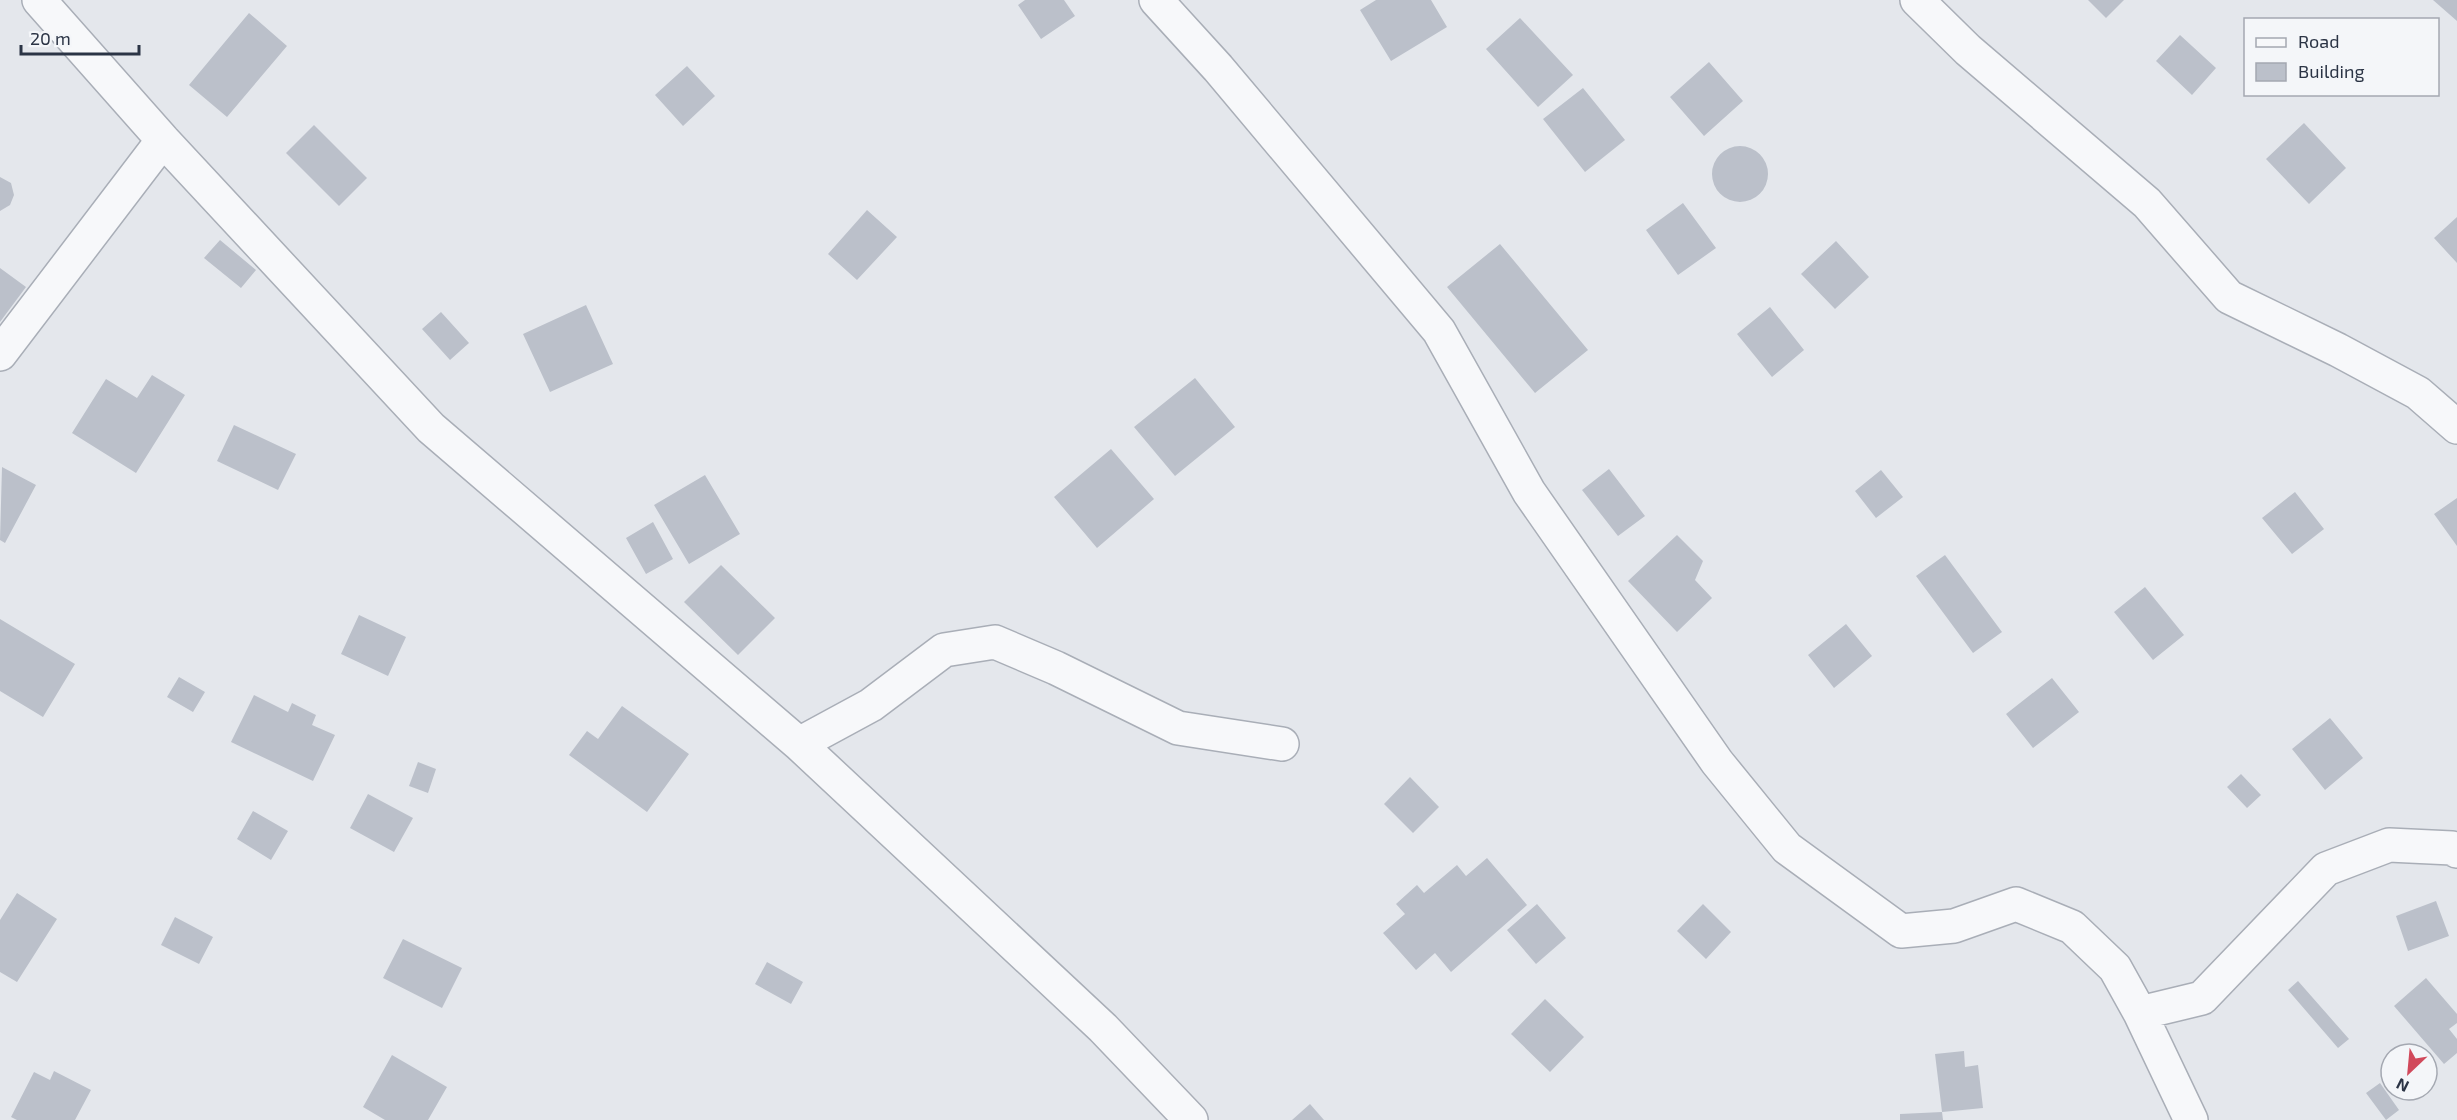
<svg xmlns="http://www.w3.org/2000/svg" width="2457" height="1120" font-family="'Exo 2',sans-serif">
<rect width="100%" height="100%" fill="#e4e7ec"/>
<!-- building -->
<path fill="#bbc0ca" d="M 1025,0 L 1064,0 L 1075,16 L 1041,39 L 1018,5 Z
M 1376,0 L 1431,0 L 1447,27 L 1391,61 L 1360,10 Z
M 2088,0 L 2124,0 L 2106,18 Z
M 2433,0 L 2457,0 L 2457,21 Z
M 249,13 L 287,46 L 227,117 L 189,85 Z
M 1520,18 L 1573,75 L 1538,107 L 1486,49 Z
M 2180,35 L 2216,68 L 2192,95 L 2156,61 Z
M 1709,62 L 1743,101 L 1704,136 L 1670,97 Z
M 687,66 L 715,96 L 683,126 L 655,95 Z
M 1583,88 L 1625,140 L 1585,172 L 1543,119 Z
M 2304,123 L 2346,168 L 2309,204 L 2266,159 Z
M 314,125 L 367,178 L 339,206 L 286,153 Z
M1712 174a28 28 0 1 1 56 0a28 28 0 1 1-56 0Z
M 0,177 L 11,183 L 14,195 L 10,205 L 0,211 Z
M 1683,203 L 1716,248 L 1678,275 L 1646,230 Z
M 867,210 L 897,237 L 857,280 L 828,254 Z
M 2457,217 L 2457,263 L 2434,238 Z
M 220,240 L 256,270 L 241,288 L 204,258 Z
M 1836,241 L 1869,277 L 1835,309 L 1801,274 Z
M 1500,244 L 1588,350 L 1535,393 L 1447,287 Z
M 0,268 L 26,287 L 0,322 Z
M 586,305 L 613,364 L 550,392 L 523,334 Z
M 1770,307 L 1804,350 L 1772,377 L 1737,334 Z
M 441,312 L 469,343 L 450,360 L 422,329 Z
M 152,375 L 185,395 L 136,473 L 72,433 L 106,379 L 137,398 Z
M 1195,378 L 1235,427 L 1175,476 L 1134,427 Z
M 234,425 L 296,454 L 278,490 L 217,461 Z
M 1111,449 L 1154,499 L 1097,548 L 1054,497 Z
M 2,467 L 36,485 L 5,543 L 0,540 Z
M 1609,469 L 1645,516 L 1618,536 L 1582,490 Z
M 1881,470 L 1903,497 L 1876,518 L 1855,491 Z
M 705,475 L 740,534 L 689,564 L 654,505 Z
M 2295,492 L 2324,529 L 2292,554 L 2262,518 Z
M 2457,498 L 2457,546 L 2434,514 Z
M 653,522 L 673,559 L 646,574 L 626,538 Z
M 1677,535 L 1703,561 L 1695,580 L 1712,598 L 1677,632 L 1628,581 Z
M 1945,555 L 2002,632 L 1973,653 L 1916,576 Z
M 721,565 L 775,618 L 738,655 L 684,602 Z
M 2145,587 L 2184,635 L 2153,660 L 2114,612 Z
M 359,615 L 406,637 L 388,676 L 341,654 Z
M 0,619 L 75,664 L 43,717 L 0,691 Z
M 1846,624 L 1872,656 L 1834,688 L 1808,655 Z
M 179,677 L 205,692 L 193,712 L 167,697 Z
M 2052,678 L 2079,712 L 2033,748 L 2006,714 Z
M 254,695 L 288,712 L 292,703 L 316,715 L 312,725 L 335,735 L 313,781 L 231,742 Z
M 622,706 L 689,754 L 647,812 L 569,755 L 587,731 L 598,739 Z
M 2330,718 L 2363,758 L 2325,790 L 2292,749 Z
M 418,762 L 436,769 L 428,793 L 409,786 Z
M 2241,774 L 2261,795 L 2247,808 L 2227,787 Z
M 1410,777 L 1439,807 L 1413,833 L 1384,804 Z
M 368,794 L 413,818 L 394,852 L 350,828 Z
M 253,811 L 288,831 L 271,860 L 237,839 Z
M 1487,858 L 1527,905 L 1451,972 L 1435,953 L 1416,970 L 1383,933 L 1405,914 L 1396,904 L 1417,885 L 1424,893 L 1457,865 L 1466,876 Z
M 17,893 L 57,919 L 17,982 L 0,972 L 0,920 Z
M 2436,901 L 2449,936 L 2408,951 L 2396,916 Z
M 1537,904 L 1566,938 L 1536,964 L 1507,930 Z
M 1703,904 L 1731,932 L 1706,959 L 1677,931 Z
M 175,917 L 213,937 L 199,964 L 161,945 Z
M 403,939 L 462,968 L 442,1008 L 383,978 Z
M 767,962 L 803,982 L 791,1004 L 755,984 Z
M 2426,978 L 2457,1014 L 2457,1023 L 2449,1029 L 2457,1039 L 2457,1053 L 2444,1064 L 2394,1006 Z
M 2298,981 L 2349,1039 L 2338,1048 L 2288,990 Z
M 1545,999 L 1584,1037 L 1550,1072 L 1511,1034 Z
M 1964,1051 L 1965,1067 L 1978,1065 L 1983,1108 L 1942,1112 L 1935,1054 Z
M 392,1055 L 447,1087 L 428,1120 L 385,1120 L 363,1107 Z
M 54,1071 L 91,1090 L 75,1120 L 17,1120 L 11,1117 L 34,1072 L 50,1080 Z
M 2380,1083 L 2399,1110 L 2386,1120 L 2366,1093 Z
M 1310,1104 L 1324,1120 L 1292,1120 Z
M 1942,1112 L 1943,1120 L 1900,1120 L 1900,1114 Z"/>
<g fill="none" stroke-linecap="round" stroke-linejoin="round">
<defs>
<path id="minor" d="M 39,0 L 163,140 L 431,428 L 799,744 L 1103,1028 L 1191,1120
M 1156,0 L 1218,68 L 1439,331 L 1529,492 L 1717,762 L 1787,848 L 1901,931 L 1954,926 L 2016,904 L 2072,927 L 2115,968 L 2140,1013 L 2191,1120
M 1917,0 L 1968,50 L 2147,203 L 2229,297 L 2338,350 L 2418,393 L 2457,427
M 0,354 L 163,140
M 799,744 L 871,705 L 944,650 L 995,642 L 1056,668 L 1178,728 L 1282,744
M 2140,1013 L 2202,998 L 2326,869 L 2389,845 L 2452,848 L 2457,851"/>
</defs>
<!-- minor casing -->
<use href="#minor" stroke="#a9aeb7" stroke-width="36"/>
<!-- minor -->
<use href="#minor" stroke="#f7f8fa" stroke-width="33"/>
</g>
<!-- legend -->
<rect x="2244" y="18" width="195" height="78" fill="#f4f6f9" stroke="#a4a8b1" stroke-width="1.5"/>
<rect x="2256" y="38" width="30" height="9" fill="#f7f8fa" stroke="#a4a8b1" stroke-width="1.5"/>
<text x="2298" y="48" font-size="18" fill="#2b3445">Road</text>
<rect x="2256" y="63" width="30" height="18" fill="#bbc0ca" stroke="#a4a8b1" stroke-width="1.5"/>
<text x="2298" y="78" font-size="18" fill="#2b3445">Building</text>
<!-- north arrow -->
<g transform="translate(2409 1072) rotate(206)"><circle r="28" fill="#f4f6f9" stroke="#a4a8b1" stroke-width="1.5"/>
<path d="M0-4.5L10 22L0 15L-10 22Z" fill="#d1495b"/>
<text y="-9" font-size="16" font-weight="bold" text-anchor="middle" fill="#2b3445">N</text>
</g>
<!-- scale -->
<path d="M21 45v9h118v-9" fill="none" stroke="#2b3445" stroke-width="3"/>
<text x="30" y="45" font-size="18" fill="#2b3445" stroke="#f4f6f9" stroke-width="4.5" paint-order="stroke">20 m</text>
</svg>
